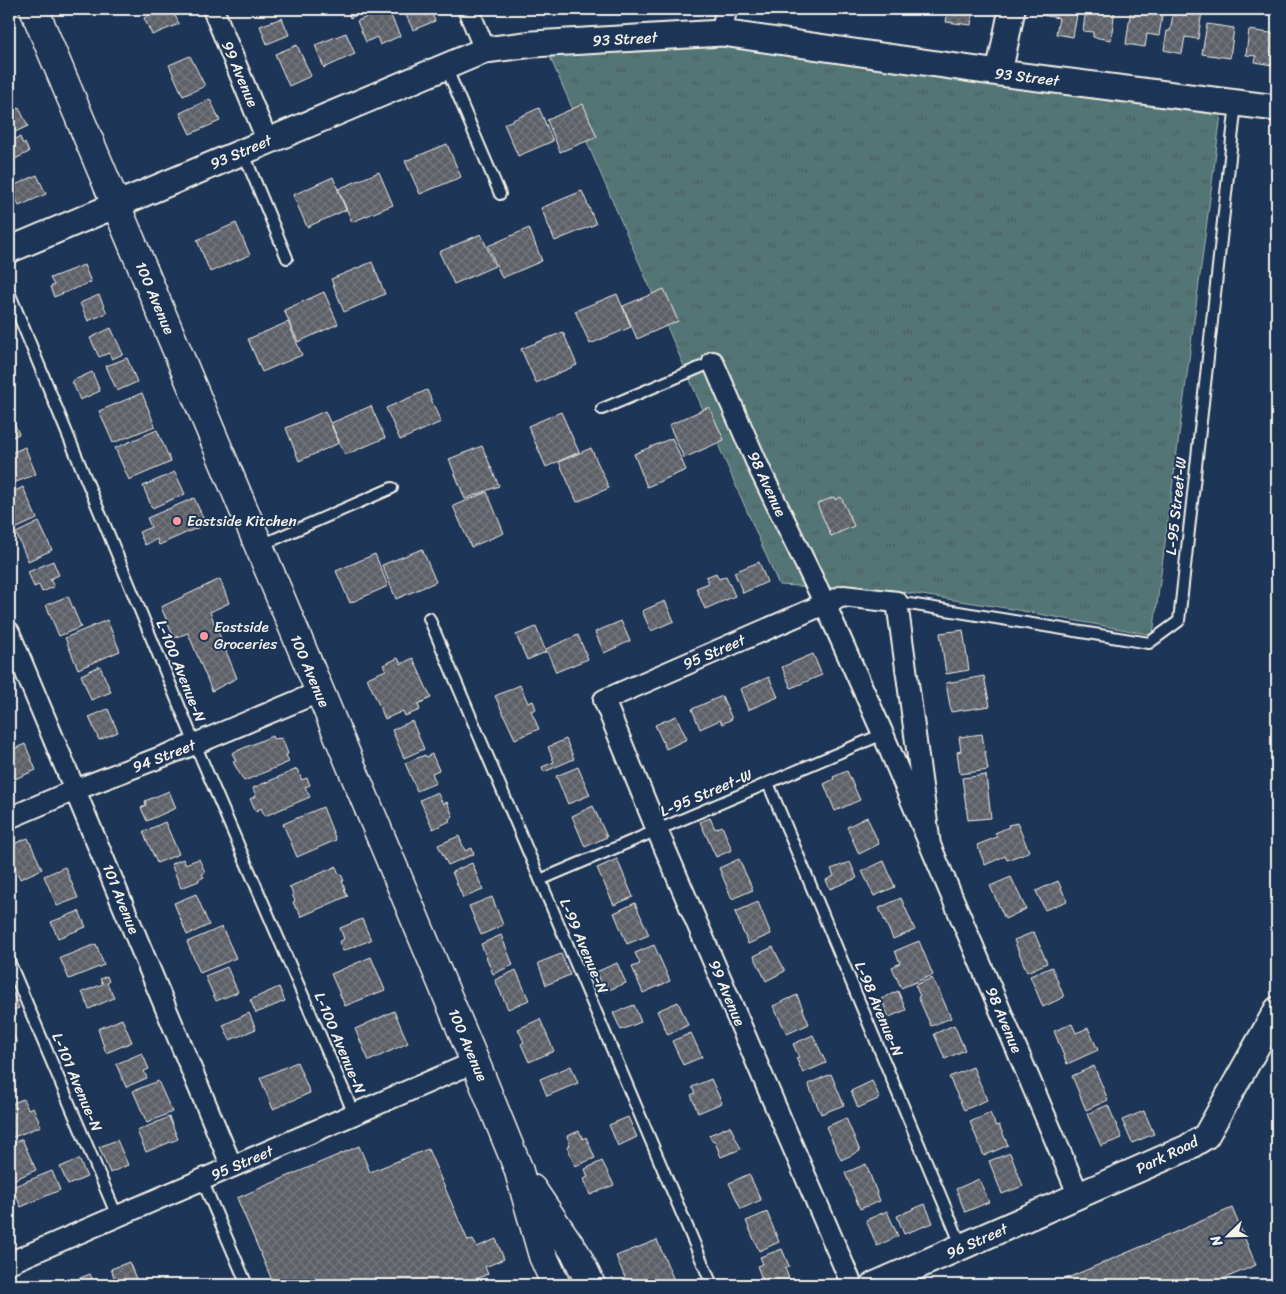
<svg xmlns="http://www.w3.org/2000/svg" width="1286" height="1294" font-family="Sriracha,sans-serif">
<defs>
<pattern id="grass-tufts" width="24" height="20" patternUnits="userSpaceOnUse" patternTransform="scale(1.25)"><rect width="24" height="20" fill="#537576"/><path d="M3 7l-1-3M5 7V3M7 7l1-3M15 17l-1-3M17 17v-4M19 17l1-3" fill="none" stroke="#4e5e5e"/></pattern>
<pattern id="building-cross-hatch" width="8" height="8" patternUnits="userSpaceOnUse" patternTransform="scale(1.25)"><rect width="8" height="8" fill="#5c6067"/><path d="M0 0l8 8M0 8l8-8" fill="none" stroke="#74777d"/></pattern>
</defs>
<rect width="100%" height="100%" fill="#1d3557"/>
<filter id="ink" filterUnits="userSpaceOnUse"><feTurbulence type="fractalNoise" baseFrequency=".02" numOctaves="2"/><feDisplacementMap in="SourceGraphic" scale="10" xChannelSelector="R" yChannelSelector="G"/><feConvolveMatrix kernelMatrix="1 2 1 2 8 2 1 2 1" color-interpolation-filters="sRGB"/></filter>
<g filter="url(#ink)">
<!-- grass -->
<path fill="url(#grass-tufts)" stroke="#a4b3af" d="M 730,23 L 1221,114 L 1153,635 L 1012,609 L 896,591 L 779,585 L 540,34 Z"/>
<!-- building -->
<path fill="url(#building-cross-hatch)" stroke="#f4f1e8" d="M 146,9 L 172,9 L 179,24 L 152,35 L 144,18 L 149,15 Z
M 347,9 L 365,9 L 366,11 L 350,18 Z
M 388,9 L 400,36 L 380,45 L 377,37 L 366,42 L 357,21 Z
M 403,9 L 430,9 L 435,21 L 413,30 Z
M 899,9 L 928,9 L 928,10 L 921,9 L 920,13 L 899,10 Z
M 948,9 L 973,9 L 971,25 L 946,22 Z
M 1042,9 L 1078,9 L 1073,37 L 1056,34 L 1059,18 L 1041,15 Z
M 1086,9 L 1115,9 L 1111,40 L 1093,37 L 1093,32 L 1083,31 Z
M 1131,9 L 1163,9 L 1159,36 L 1147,34 L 1145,47 L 1126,44 Z
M 1174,9 L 1186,11 L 1189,9 L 1202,11 L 1198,39 L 1185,37 L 1182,54 L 1164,50 L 1167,31 L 1170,31 Z
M 282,18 L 289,35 L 267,44 L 260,26 Z
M 1207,24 L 1234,28 L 1230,58 L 1202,54 Z
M 1249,30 L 1277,34 L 1272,65 L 1255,62 L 1256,56 L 1246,55 Z
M 346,33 L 355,54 L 324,68 L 315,45 Z
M 297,45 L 311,76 L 289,86 L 275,54 Z
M 190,56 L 205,86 L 183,96 L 169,65 Z
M 210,99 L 220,121 L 190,134 L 180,113 Z
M 583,104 L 597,137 L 560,152 L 547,120 Z
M 19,108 L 28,126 L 9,135 L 9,112 Z
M 539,108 L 553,141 L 518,156 L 504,124 Z
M 20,137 L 23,144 L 25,143 L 29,152 L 9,162 L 9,142 Z
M 447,144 L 461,177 L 420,194 L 405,161 Z
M 379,172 L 393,205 L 352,222 L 338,189 Z
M 37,175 L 46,194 L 19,206 L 11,187 Z
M 333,177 L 346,210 L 307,227 L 293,195 Z
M 582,191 L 596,224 L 555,241 L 541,208 Z
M 236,223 L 250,255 L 210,272 L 197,240 Z
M 529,228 L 542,261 L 502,278 L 488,246 Z
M 481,234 L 495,266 L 454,284 L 439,252 Z
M 372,262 L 385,294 L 344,312 L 331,279 Z
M 84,265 L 91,282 L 54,297 L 50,287 L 54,285 L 50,278 Z
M 664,289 L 678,321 L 637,339 L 623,306 Z
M 324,292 L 338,324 L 298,342 L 284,310 Z
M 617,294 L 631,327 L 590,344 L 575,311 Z
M 99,295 L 107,313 L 88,321 L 80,303 Z
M 288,322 L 302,355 L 262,372 L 248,339 Z
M 111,328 L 123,354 L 112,359 L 109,353 L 99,357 L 90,338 Z
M 563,332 L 577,365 L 536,383 L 521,349 Z
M 127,358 L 137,382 L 117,391 L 106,366 Z
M 92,372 L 100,391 L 80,400 L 72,381 Z
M 427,390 L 441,422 L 400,440 L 386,408 Z
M 142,393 L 155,426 L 113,443 L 99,411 Z
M 371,406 L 385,438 L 345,455 L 331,423 Z
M 709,407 L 724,440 L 684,458 L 669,425 Z
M 325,411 L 339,443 L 299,461 L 286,428 Z
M 561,412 L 579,452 L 546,467 L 528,426 Z
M 10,414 L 19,434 L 9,439 L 9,415 Z
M 157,430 L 171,462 L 129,480 L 115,448 Z
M 672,438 L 686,470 L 647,487 L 634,454 Z
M 482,446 L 499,486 L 465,499 L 449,459 Z
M 25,447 L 36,474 L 9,485 L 9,454 Z
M 591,448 L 609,488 L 577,502 L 559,462 Z
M 175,472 L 185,494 L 152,508 L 143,486 Z
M 23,487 L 37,519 L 15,529 L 9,515 L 9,494 Z
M 487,492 L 504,533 L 471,547 L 453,506 Z
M 834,497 L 835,500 L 841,497 L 854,526 L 831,536 L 817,504 Z
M 194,498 L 206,524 L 159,545 L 157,539 L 145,545 L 139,532 L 151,527 L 147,518 Z
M 39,522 L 52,550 L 28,561 L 16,533 Z
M 422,549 L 436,582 L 396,599 L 382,565 Z
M 375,554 L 388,586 L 350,603 L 336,571 Z
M 53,561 L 59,575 L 50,579 L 54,587 L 42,592 L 39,585 L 34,587 L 28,572 Z
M 759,562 L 767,582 L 743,593 L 734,572 Z
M 716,573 L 719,579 L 726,576 L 735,596 L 705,609 L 696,588 L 709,583 L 706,577 Z
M 220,579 L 229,603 L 210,612 L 237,678 L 212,691 L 188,633 L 174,638 L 161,607 Z
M 68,596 L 81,627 L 59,636 L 46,605 Z
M 665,601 L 674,621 L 651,631 L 642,611 Z
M 107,620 L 120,651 L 78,669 L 65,638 Z
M 621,621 L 630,641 L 604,653 L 595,632 Z
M 536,627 L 546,652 L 527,660 L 516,635 Z
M 963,630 L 969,670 L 946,674 L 940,633 Z
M 578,635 L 588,659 L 556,672 L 546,649 Z
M 813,654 L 822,675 L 791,688 L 782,667 Z
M 398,658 L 401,664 L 413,658 L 431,698 L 418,704 L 420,710 L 405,716 L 403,711 L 385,719 L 367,678 L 386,670 L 383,665 Z
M 100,666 L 111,692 L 91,700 L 81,675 Z
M 984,676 L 990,706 L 951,712 L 946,683 Z
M 769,677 L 778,697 L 748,710 L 740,689 Z
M 520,685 L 528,703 L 533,701 L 536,709 L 531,711 L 539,729 L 515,739 L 495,696 Z
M 722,696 L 732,719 L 722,724 L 720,720 L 700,729 L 692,709 Z
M 108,709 L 118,732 L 99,740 L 89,717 Z
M 676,716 L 687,739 L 666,749 L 655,725 Z
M 412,721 L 424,749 L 404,758 L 392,730 Z
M 982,734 L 988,770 L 960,774 L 957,752 L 961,751 L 959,737 Z
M 272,736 L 273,739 L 282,738 L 288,754 L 286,755 L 289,762 L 244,781 L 233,762 L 236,761 L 232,753 Z
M 566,739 L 574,759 L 544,772 L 542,767 L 554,762 L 548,747 Z
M 25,744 L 36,770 L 10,781 L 9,751 Z
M 432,754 L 439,770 L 432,773 L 436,783 L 417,791 L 405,763 L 425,755 L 426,757 Z
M 578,767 L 590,795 L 568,804 L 556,776 Z
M 297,769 L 302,780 L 307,778 L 310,785 L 305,787 L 310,797 L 265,816 L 261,808 L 256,811 L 250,799 L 256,796 L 253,788 Z
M 847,771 L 860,800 L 835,811 L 824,784 L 834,779 L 833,777 Z
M 986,775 L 991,818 L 968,820 L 962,778 Z
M 169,791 L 176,808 L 147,821 L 141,808 L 146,805 L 145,801 Z
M 437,792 L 443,804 L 447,802 L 453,816 L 449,819 L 450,821 L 433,829 L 420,800 Z
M 593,806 L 607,837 L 585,847 L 572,816 Z
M 323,807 L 336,840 L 297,857 L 283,824 Z
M 867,817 L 879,844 L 859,854 L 847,827 Z
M 710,818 L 715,829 L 722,826 L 732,850 L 716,857 L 700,822 Z
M 165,822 L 179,854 L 157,863 L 143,832 Z
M 1017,823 L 1029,851 L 1021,856 L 1020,855 L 1007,860 L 1005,856 L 985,865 L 977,845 L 997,837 L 995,833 L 1009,827 L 1008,825 Z
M 459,836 L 465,851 L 472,848 L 474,854 L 448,865 L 438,845 Z
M 28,838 L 42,869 L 20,879 L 9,853 L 9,846 Z
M 183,859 L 185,864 L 199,859 L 205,872 L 202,874 L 204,877 L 198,880 L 199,881 L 181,888 L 171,864 Z
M 617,859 L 633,897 L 614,905 L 597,868 Z
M 739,859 L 753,890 L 732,899 L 719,868 Z
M 884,861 L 895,887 L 874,896 L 862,871 Z
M 850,862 L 857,878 L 830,889 L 826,880 L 834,876 L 831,869 Z
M 472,863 L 483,890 L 463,898 L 452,872 Z
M 337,866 L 336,867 L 339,874 L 341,874 L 344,881 L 342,881 L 345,889 L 344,889 L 347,896 L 348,896 L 300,917 L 301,916 L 298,909 L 296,909 L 293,902 L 295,901 L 292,894 L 293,894 L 290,887 L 289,887 Z
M 65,867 L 78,898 L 57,906 L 44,876 Z
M 1011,877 L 1026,909 L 1005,919 L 990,886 Z
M 1058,881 L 1067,901 L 1045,910 L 1036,891 Z
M 196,894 L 209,925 L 187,935 L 174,903 Z
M 492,897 L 503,925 L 481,935 L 469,906 Z
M 901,898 L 915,930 L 893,939 L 879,908 Z
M 758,902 L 771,934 L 748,944 L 735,912 Z
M 635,903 L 649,935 L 627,944 L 614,913 Z
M 79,911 L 86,927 L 58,938 L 51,922 Z
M 362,919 L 371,940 L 343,951 L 339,942 L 344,939 L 340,928 Z
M 222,927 L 236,958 L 200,973 L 187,942 Z
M 1034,932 L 1047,963 L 1027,972 L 1014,940 Z
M 501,935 L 513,965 L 493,974 L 481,944 Z
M 919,941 L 933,975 L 901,988 L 892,967 L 900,963 L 895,951 Z
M 96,944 L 104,965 L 69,979 L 60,958 Z
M 654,945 L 670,981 L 643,993 L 632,967 L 640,964 L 635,953 Z
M 773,947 L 785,971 L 766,981 L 754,956 Z
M 561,954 L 570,975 L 546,985 L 538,963 Z
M 371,957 L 385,990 L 345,1006 L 331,974 Z
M 617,963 L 626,983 L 604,992 L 596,972 Z
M 227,967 L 238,992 L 216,1001 L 205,976 Z
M 1052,967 L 1064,997 L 1043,1007 L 1030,976 Z
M 516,970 L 529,1000 L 508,1009 L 495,980 Z
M 107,976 L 109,982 L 107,983 L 114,998 L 89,1009 L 82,992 L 103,984 L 100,979 Z
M 932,978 L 937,988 L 938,988 L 951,1018 L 931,1026 L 918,997 L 920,996 L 915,985 Z
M 279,987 L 285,1001 L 256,1013 L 250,1000 Z
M 12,991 L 19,1008 L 9,1012 L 9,992 Z
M 898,991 L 906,1010 L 889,1017 L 881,999 Z
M 797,995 L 809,1024 L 787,1034 L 773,1006 Z
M 678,1002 L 688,1025 L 668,1035 L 657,1011 Z
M 634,1005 L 641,1022 L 621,1030 L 613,1013 Z
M 394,1011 L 408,1043 L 369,1061 L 355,1029 Z
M 249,1013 L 256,1029 L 230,1040 L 223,1025 Z
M 122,1019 L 132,1042 L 106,1053 L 98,1029 Z
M 540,1019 L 554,1051 L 529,1062 L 521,1044 L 524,1042 L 518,1029 Z
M 9,1024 L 17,1043 L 9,1046 Z
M 1072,1024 L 1076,1033 L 1088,1028 L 1098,1050 L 1067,1064 L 1054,1031 Z
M 954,1025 L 965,1050 L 945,1059 L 934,1034 Z
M 691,1033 L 702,1057 L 683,1065 L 672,1041 Z
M 813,1035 L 826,1063 L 803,1073 L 796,1058 L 799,1057 L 793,1044 Z
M 142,1053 L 149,1069 L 144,1071 L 147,1078 L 126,1087 L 116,1064 Z
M 297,1062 L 310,1093 L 273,1109 L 260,1078 Z
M 571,1066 L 578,1083 L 547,1096 L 540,1079 Z
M 1094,1066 L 1108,1100 L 1086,1110 L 1072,1076 Z
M 973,1067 L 987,1100 L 964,1110 L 949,1077 Z
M 831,1074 L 844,1105 L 821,1114 L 808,1084 Z
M 711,1079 L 722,1103 L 698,1113 L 691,1095 L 695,1093 L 692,1087 Z
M 158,1081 L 172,1112 L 147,1123 L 133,1091 Z
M 872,1081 L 880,1098 L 858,1108 L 851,1091 Z
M 23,1099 L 28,1109 L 33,1107 L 41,1126 L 9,1139 L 9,1105 Z
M 1108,1105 L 1122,1138 L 1101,1146 L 1087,1114 Z
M 1144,1111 L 1154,1134 L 1132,1143 L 1122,1120 Z
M 990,1113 L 996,1126 L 999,1125 L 1008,1145 L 984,1156 L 970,1122 Z
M 169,1117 L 178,1139 L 146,1152 L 137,1131 Z
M 628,1117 L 637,1137 L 618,1146 L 609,1125 Z
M 846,1118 L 860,1151 L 841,1160 L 826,1127 Z
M 730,1126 L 741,1149 L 721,1157 L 714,1140 L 712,1141 L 709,1135 Z
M 579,1131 L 583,1139 L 586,1137 L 595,1158 L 575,1166 L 567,1146 L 570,1145 L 567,1136 Z
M 22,1139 L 36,1170 L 13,1180 L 9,1170 L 9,1145 Z
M 117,1140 L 128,1165 L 110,1173 L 99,1147 Z
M 359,1146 L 370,1172 L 428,1149 L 468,1241 L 473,1240 L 477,1247 L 496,1239 L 504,1259 L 485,1267 L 488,1274 L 461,1285 L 274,1285 L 237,1198 Z
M 1010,1153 L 1023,1186 L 1002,1194 L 989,1161 Z
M 79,1159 L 87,1177 L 68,1185 L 60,1167 Z
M 602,1161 L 614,1185 L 590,1195 L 584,1179 L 588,1177 L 585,1169 Z
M 866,1164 L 880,1201 L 860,1209 L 845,1173 Z
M 52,1171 L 60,1190 L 21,1207 L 12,1187 Z
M 749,1174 L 761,1200 L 741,1209 L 729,1183 Z
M 979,1179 L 989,1202 L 965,1212 L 956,1189 Z
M 925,1204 L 933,1223 L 904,1234 L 897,1216 Z
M 1232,1208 L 1256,1265 L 1209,1285 L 1051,1285 Z
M 887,1211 L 898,1236 L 877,1246 L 866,1220 Z
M 767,1212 L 779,1242 L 759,1251 L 746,1221 Z
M 657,1240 L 676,1285 L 628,1285 L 616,1256 Z
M 782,1249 L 789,1266 L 785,1268 L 790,1281 L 781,1285 L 771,1285 L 769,1278 L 763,1281 L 757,1266 L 763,1264 L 760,1257 Z
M 129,1262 L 137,1281 L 126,1285 L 117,1285 L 111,1269 Z
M 90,1274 L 95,1285 L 65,1285 L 65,1284 Z"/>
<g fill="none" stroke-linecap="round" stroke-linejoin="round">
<defs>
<path id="service" d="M 446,67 L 500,194
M 243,152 L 287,258
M 9,292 L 195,744 L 354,1114
M 602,409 L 713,362
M 259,546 L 392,488
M 897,602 L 1149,643 L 1179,621 L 1236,103
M 429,618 L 712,1285
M 768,783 L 962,1247
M 540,880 L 883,734
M 9,961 L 117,1216
M 202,1180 L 247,1285"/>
<path id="minor" d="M 213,9 L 267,140
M 468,9 L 485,50
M 722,33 L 726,9
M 713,362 L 759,468 L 825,604 L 883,734 L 1079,1196
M 9,632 L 232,1167
M 9,818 L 75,790 L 195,744 L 319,692
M 9,1263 L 475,1062
M 852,1285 L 657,830 L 604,700 L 843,596 L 897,602 L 930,845"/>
<path id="tertiary" d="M 999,73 L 1012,9
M 9,250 L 485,50 L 533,44 L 722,33 L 999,73 L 1277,108
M 874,1285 L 1187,1148 L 1206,1136 L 1277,1010"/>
<path id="secondary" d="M 34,9 L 475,1062 L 518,1168 L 543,1256 L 556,1285
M 532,1189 L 576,1254 L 591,1285"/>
</defs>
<!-- service casing -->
<use href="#service" stroke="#f4f1e8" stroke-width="14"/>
<!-- minor casing -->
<use href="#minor" stroke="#f4f1e8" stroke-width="24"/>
<!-- tertiary casing -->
<use href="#tertiary" stroke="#f4f1e8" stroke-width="29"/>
<!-- secondary casing -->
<use href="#secondary" stroke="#f4f1e8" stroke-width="31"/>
<!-- service -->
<use href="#service" stroke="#1d3557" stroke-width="10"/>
<!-- minor -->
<use href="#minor" stroke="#1d3557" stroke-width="20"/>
<!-- tertiary -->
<use href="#tertiary" stroke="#1d3557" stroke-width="25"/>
<!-- secondary -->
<use href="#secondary" stroke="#1d3557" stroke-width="28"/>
</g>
</g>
<!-- markers -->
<g fill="#ff9aa2" stroke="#1d3557" stroke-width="2">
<circle cx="177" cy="521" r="5"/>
<circle cx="204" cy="636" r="5"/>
</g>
<g text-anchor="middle" stroke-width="4" stroke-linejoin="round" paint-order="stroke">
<!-- street labels -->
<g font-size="15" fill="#f4f1e8" stroke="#1d3557">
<text transform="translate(625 39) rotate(-3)" y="5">93 Street</text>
<text transform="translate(240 74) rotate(67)" y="5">99 Avenue</text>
<text transform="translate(1027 77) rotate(7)" y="5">93 Street</text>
<text transform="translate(241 152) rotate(-23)" y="5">93 Street</text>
<text transform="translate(155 298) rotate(67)" y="5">100 Avenue</text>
<text transform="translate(767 484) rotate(65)" y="5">98 Avenue</text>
<text transform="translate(1176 506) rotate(-84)" y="5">L-95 Street-W</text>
<text transform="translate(714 652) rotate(-23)" y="5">95 Street</text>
<text transform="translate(181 671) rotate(68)" y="5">L-100 Avenue-N</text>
<text transform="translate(310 671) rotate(67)" y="5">100 Avenue</text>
<text transform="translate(164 756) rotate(-21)" y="5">94 Street</text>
<text transform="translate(706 793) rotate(-23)" y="5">L-95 Street-W</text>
<text transform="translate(121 899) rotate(68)" y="5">101 Avenue</text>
<text transform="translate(584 946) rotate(67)" y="5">L-99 Avenue-N</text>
<text transform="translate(727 993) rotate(67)" y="5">99 Avenue</text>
<text transform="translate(879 1009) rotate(67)" y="5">L-98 Avenue-N</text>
<text transform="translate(1004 1020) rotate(67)" y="5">98 Avenue</text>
<text transform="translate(340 1043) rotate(67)" y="5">L-100 Avenue-N</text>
<text transform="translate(468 1045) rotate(67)" y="5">100 Avenue</text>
<text transform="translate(77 1082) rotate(67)" y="5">L-101 Avenue-N</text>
<text transform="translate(1167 1155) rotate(-26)" y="5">Park Road</text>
<text transform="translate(242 1163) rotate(-23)" y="5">95 Street</text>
<text transform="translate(977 1241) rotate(-24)" y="5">96 Street</text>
</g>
<!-- poi labels -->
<g font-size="15" fill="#f4f1e8" stroke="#1d3557" text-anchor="start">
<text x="187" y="526">Eastside Kitchen</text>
<text x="214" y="632">Eastside<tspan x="214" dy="17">Groceries</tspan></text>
</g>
</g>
<!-- margin -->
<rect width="1286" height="1294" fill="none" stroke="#1d3557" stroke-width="30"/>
<rect x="15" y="15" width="1256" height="1264" fill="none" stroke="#f4f1e8" stroke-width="2" filter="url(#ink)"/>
<!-- north arrow -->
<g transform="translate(1228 1236) rotate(247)" stroke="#1d3557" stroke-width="4" paint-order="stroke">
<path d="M0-4L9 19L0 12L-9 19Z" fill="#f4f1e8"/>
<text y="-8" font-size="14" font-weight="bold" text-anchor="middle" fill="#f4f1e8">N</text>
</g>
</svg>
